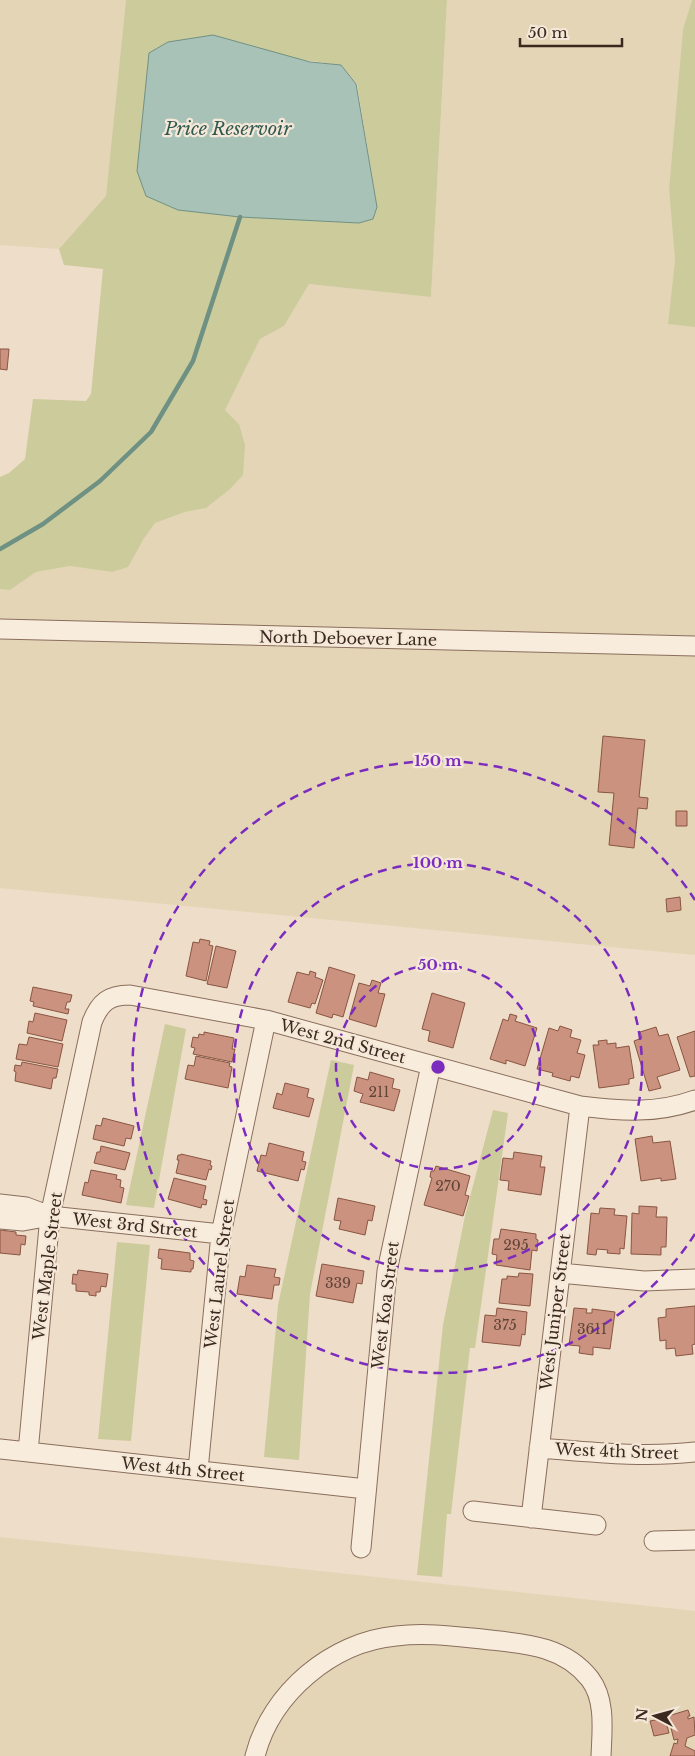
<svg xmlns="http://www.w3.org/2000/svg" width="695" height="1756" font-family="'Libre Baskerville',serif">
<rect width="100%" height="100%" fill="#eeddc8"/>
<!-- farmland -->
<path fill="#e3d5b6" d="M 0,0 L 126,0 L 106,197 L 59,249 L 0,245 Z
M 447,0 L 692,0 L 683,29 L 669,189 L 675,260 L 668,324 L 695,326 L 695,955 L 0,888 L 0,589 L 10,590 L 36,572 L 70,566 L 112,572 L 143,540 L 155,523 L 185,512 L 206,508 L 239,424 L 225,410 L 231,397 L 260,339 L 284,326 L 309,284 L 431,297 Z
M 0,1537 L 695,1611 L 695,1756 L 0,1756 Z"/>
<!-- green -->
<path fill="#cccb9c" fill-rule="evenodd" d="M 126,0 L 447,0 L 431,297 L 309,284 L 284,326 L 260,339 L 225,410 L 239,424 L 245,445 L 243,475 L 230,489 L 206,508 L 185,512 L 155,523 L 143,540 L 128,567 L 112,572 L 70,566 L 36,572 L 10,590 L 0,589 L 0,477 L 9,473 L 25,459 L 33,399 L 86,401 L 91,394 L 103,269 L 64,265 L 59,249 L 106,196 ZM 168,42 L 341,65 L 357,84 L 377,207 L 373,219 L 137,171 L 149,53 Z
M 692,0 L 695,0 L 695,327 L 668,324 L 675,260 L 669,189 L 683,29 Z
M 165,1024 L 186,1029 L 154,1208 L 126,1205 Z
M 331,1060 L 354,1065 L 310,1294 L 299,1460 L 264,1457 L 278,1305 Z
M 493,1110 L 508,1113 L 475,1348 L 470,1348 L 451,1514 L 447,1514 L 442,1577 L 417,1575 L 443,1325 L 465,1216 Z
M 117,1242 L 150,1245 L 131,1441 L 98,1439 Z"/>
<!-- water -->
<path fill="#a9c2b7" stroke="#6f9183" d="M 213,35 L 310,62 L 341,65 L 356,84 L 377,207 L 373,219 L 359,223 L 240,217 L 178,210 L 146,196 L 137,171 L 149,53 L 168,42 Z"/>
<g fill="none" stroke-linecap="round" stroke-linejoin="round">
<!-- stream -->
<path stroke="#6f9183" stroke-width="4.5" d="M 0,549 L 43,524 L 100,481 L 151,432 L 193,361 L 240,217"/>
</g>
<!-- building -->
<path fill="#cb937f" stroke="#895543" d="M 0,349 L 9,349 L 7,370 L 0,369 Z
M 603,736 L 645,740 L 639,797 L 648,798 L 647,809 L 638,808 L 634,848 L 609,845 L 614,793 L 598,792 Z
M 676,811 L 687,811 L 687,826 L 676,826 Z
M 680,897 L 681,910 L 667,912 L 666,899 Z
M 200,939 L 210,941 L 209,945 L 213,946 L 206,981 L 186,976 L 193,942 L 199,943 Z
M 216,946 L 236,951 L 227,988 L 207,984 Z
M 329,967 L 355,975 L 343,1017 L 333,1014 L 332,1018 L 316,1013 Z
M 310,971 L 316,973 L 315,977 L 323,980 L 315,1004 L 312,1003 L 310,1008 L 288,1002 L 297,972 L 309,975 Z
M 372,980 L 381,983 L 378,993 L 385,994 L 376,1027 L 349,1019 L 359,983 L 370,986 Z
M 33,987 L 72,995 L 70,1002 L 67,1002 L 65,1009 L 69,1009 L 68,1014 L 33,1006 L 34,1002 L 30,1001 Z
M 432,993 L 465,1003 L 453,1048 L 428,1041 L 430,1031 L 422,1029 Z
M 35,1013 L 67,1020 L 62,1041 L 27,1033 L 29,1021 L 33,1022 Z
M 510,1014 L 517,1016 L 515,1021 L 537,1028 L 525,1066 L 506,1060 L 506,1064 L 490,1059 L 503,1019 L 508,1021 Z
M 560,1026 L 572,1030 L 570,1037 L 581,1040 L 577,1053 L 585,1055 L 579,1078 L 571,1076 L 570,1081 L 552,1076 L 553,1073 L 537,1069 L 549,1028 L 558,1031 Z
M 656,1027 L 659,1036 L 668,1034 L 680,1070 L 657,1077 L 661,1088 L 649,1091 L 634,1041 L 642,1038 L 640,1032 Z
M 695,1031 L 695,1076 L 690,1077 L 677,1037 Z
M 204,1032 L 234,1038 L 232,1049 L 235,1049 L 232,1062 L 193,1054 L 195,1048 L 191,1047 L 193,1037 L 198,1038 L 199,1034 L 204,1035 Z
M 29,1037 L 63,1044 L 58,1067 L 16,1059 L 19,1044 L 27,1045 Z
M 607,1040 L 607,1044 L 616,1043 L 616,1048 L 629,1046 L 634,1078 L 629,1079 L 629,1084 L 599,1088 L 593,1045 L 599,1045 L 598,1041 Z
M 196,1056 L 230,1063 L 229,1066 L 232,1067 L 228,1088 L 185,1079 L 188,1065 L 194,1066 Z
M 22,1062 L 58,1069 L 56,1078 L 53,1078 L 51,1089 L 15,1081 L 16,1072 L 14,1071 L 15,1065 L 21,1066 Z
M 370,1072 L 394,1079 L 392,1088 L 400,1090 L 394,1111 L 360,1102 L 363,1094 L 354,1091 L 357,1077 L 368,1080 Z
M 285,1083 L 309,1089 L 307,1097 L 314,1099 L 309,1117 L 273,1108 L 277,1093 L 282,1095 Z
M 103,1118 L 134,1126 L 131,1139 L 126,1138 L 124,1146 L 93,1139 L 96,1125 L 101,1126 Z
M 652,1136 L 653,1143 L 670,1141 L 676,1179 L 661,1181 L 661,1178 L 641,1181 L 635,1139 Z
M 269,1143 L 304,1152 L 302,1161 L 306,1162 L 304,1170 L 301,1169 L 298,1181 L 257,1171 L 261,1155 L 266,1156 Z
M 101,1146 L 130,1153 L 125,1170 L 94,1163 L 97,1152 L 100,1152 Z
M 514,1152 L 542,1156 L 540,1167 L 545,1167 L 541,1195 L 508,1190 L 509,1181 L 500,1180 L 503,1158 L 513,1159 Z
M 181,1154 L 211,1161 L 210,1165 L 212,1166 L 211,1170 L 209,1169 L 206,1180 L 176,1173 L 179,1160 L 177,1160 L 178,1155 L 181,1155 Z
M 436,1166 L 470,1176 L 465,1195 L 469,1196 L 463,1216 L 424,1205 L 432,1178 L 430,1177 L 431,1171 L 434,1171 Z
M 91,1170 L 117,1175 L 116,1179 L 121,1180 L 120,1187 L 124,1188 L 121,1203 L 82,1195 L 85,1182 L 88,1183 Z
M 174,1178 L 206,1186 L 203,1199 L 207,1200 L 206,1205 L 202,1204 L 201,1208 L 168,1199 Z
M 338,1198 L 375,1206 L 372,1221 L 368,1220 L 365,1235 L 339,1229 L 341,1221 L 334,1220 Z
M 639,1206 L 657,1207 L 656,1217 L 667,1217 L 666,1247 L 661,1247 L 661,1255 L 631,1254 L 632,1213 L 639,1214 Z
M 600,1208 L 615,1209 L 614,1215 L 627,1216 L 624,1249 L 620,1248 L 620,1254 L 607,1253 L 608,1250 L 597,1249 L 596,1255 L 587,1254 L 591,1213 L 599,1214 Z
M 501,1229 L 536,1234 L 536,1239 L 538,1240 L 537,1251 L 532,1250 L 530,1270 L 496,1265 L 497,1255 L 492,1254 L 494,1239 L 499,1239 Z
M 0,1230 L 16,1232 L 16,1235 L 26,1236 L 25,1245 L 21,1244 L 20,1255 L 0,1253 Z
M 159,1249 L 190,1253 L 190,1260 L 194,1261 L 193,1269 L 191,1269 L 191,1272 L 161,1269 L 162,1259 L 158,1258 Z
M 322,1264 L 364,1271 L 362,1284 L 357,1283 L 353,1303 L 316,1296 Z
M 247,1265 L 276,1269 L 274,1277 L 280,1278 L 279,1285 L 274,1285 L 272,1299 L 237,1294 L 240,1276 L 245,1277 Z
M 78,1270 L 108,1274 L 106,1287 L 101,1286 L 100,1292 L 96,1292 L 96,1296 L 89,1295 L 89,1292 L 76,1291 L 76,1284 L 72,1284 L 73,1274 L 77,1275 Z
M 519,1273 L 533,1274 L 530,1306 L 499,1303 L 502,1279 L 507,1279 L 507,1276 L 518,1277 Z
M 695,1306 L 695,1344 L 692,1345 L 693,1354 L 676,1356 L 675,1348 L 666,1349 L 666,1340 L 660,1341 L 658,1318 L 666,1317 L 666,1309 Z
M 497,1308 L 527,1312 L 525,1335 L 522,1334 L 520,1346 L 482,1342 L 485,1315 L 496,1316 Z
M 574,1308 L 587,1309 L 586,1313 L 592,1313 L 592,1309 L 615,1312 L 610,1349 L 593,1347 L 593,1355 L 579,1353 L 580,1346 L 569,1345 Z
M 688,1710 L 690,1716 L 688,1716 L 688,1719 L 694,1717 L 695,1735 L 687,1738 L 685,1746 L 695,1751 L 695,1756 L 670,1756 L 674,1743 L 677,1744 L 678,1739 L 674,1740 L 668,1716 Z
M 665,1718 L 669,1733 L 654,1736 L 650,1721 Z"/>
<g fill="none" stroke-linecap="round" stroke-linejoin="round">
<defs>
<path id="minor" d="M 0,629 L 695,646
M 0,1204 L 26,1207 L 50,1216 L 23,1221 L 0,1219
M 50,1216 L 221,1234
M 560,1273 L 644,1281 L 695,1279
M 539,1448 C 591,1452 643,1458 695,1452
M 0,1449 L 366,1489
M 28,1452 L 50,1216 L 92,1022 C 100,1002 109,995 130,995 L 266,1020 L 580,1106 C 619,1111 657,1114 695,1100
M 198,1470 L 221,1234 L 266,1020
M 473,1511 L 596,1525
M 531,1518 L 580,1106
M 654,1541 L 695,1540
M 361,1548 L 387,1271 L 431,1065
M 255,1756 C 271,1693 332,1642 396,1636 C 428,1632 460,1637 491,1640 C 528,1644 565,1647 590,1679 C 606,1700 602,1731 601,1756"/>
</defs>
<!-- minor casing -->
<use href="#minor" stroke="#8a6e5d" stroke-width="21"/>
<!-- minor -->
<use href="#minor" stroke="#f8ecdc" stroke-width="19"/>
</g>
<!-- distance rings -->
<g fill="none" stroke="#7b2cbf" stroke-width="2.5" stroke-dasharray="9 6">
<circle cx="438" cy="1067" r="102"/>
<circle cx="438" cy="1067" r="204"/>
<path d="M695 1234A306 306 0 1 1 695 900"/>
</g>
<g text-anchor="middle" stroke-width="4.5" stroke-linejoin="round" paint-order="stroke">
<!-- number labels -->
<g font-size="14" fill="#5f4438">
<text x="379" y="1097">211</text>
<text x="448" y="1191">270</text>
<text x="516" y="1250">295</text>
<text x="338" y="1288">339</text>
<text x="505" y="1330">375</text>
<text x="592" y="1334">3611</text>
</g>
<!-- street labels -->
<g font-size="16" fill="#3b2920" stroke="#f5e8d8">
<text transform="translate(348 638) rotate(1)" y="6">North Deboever Lane</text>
<text transform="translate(343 1041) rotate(15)" y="6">West 2nd Street</text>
<text transform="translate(135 1225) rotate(6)" y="6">West 3rd Street</text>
<text transform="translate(47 1266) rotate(-83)" y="6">West Maple Street</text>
<text transform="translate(219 1274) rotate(-83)" y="6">West Laurel Street</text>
<text transform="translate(385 1305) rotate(-83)" y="6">West Koa Street</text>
<text transform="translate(555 1312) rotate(-83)" y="6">West Juniper Street</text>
<text transform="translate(617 1451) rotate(2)" y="6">West 4th Street</text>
<text transform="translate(183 1469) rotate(6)" y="6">West 4th Street</text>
</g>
<!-- water labels -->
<g font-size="18" font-style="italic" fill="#305a51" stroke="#f5e8d8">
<text x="228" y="135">Price Reservoir</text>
</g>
</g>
<circle cx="438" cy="1067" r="8" fill="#7b2cbf" stroke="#f5e8d8" stroke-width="2.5"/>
<g font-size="15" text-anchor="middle" font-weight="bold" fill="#7b2cbf" stroke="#f5e8d8" stroke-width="4.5" stroke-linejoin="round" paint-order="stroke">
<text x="438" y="766">150 m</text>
<text x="438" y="868">100 m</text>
<text x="438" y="970">50 m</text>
</g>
<!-- north arrow -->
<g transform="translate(655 1716) rotate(276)" stroke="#f5e8d8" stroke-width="4" paint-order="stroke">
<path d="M0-4L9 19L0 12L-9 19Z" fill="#3b2920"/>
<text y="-8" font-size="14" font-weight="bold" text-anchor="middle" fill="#3b2920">N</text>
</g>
<!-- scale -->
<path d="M520 38v8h102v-8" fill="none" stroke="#3b2920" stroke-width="2.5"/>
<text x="528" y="38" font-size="15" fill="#3b2920" stroke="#f5e8d8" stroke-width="4" paint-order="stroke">50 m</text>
</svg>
